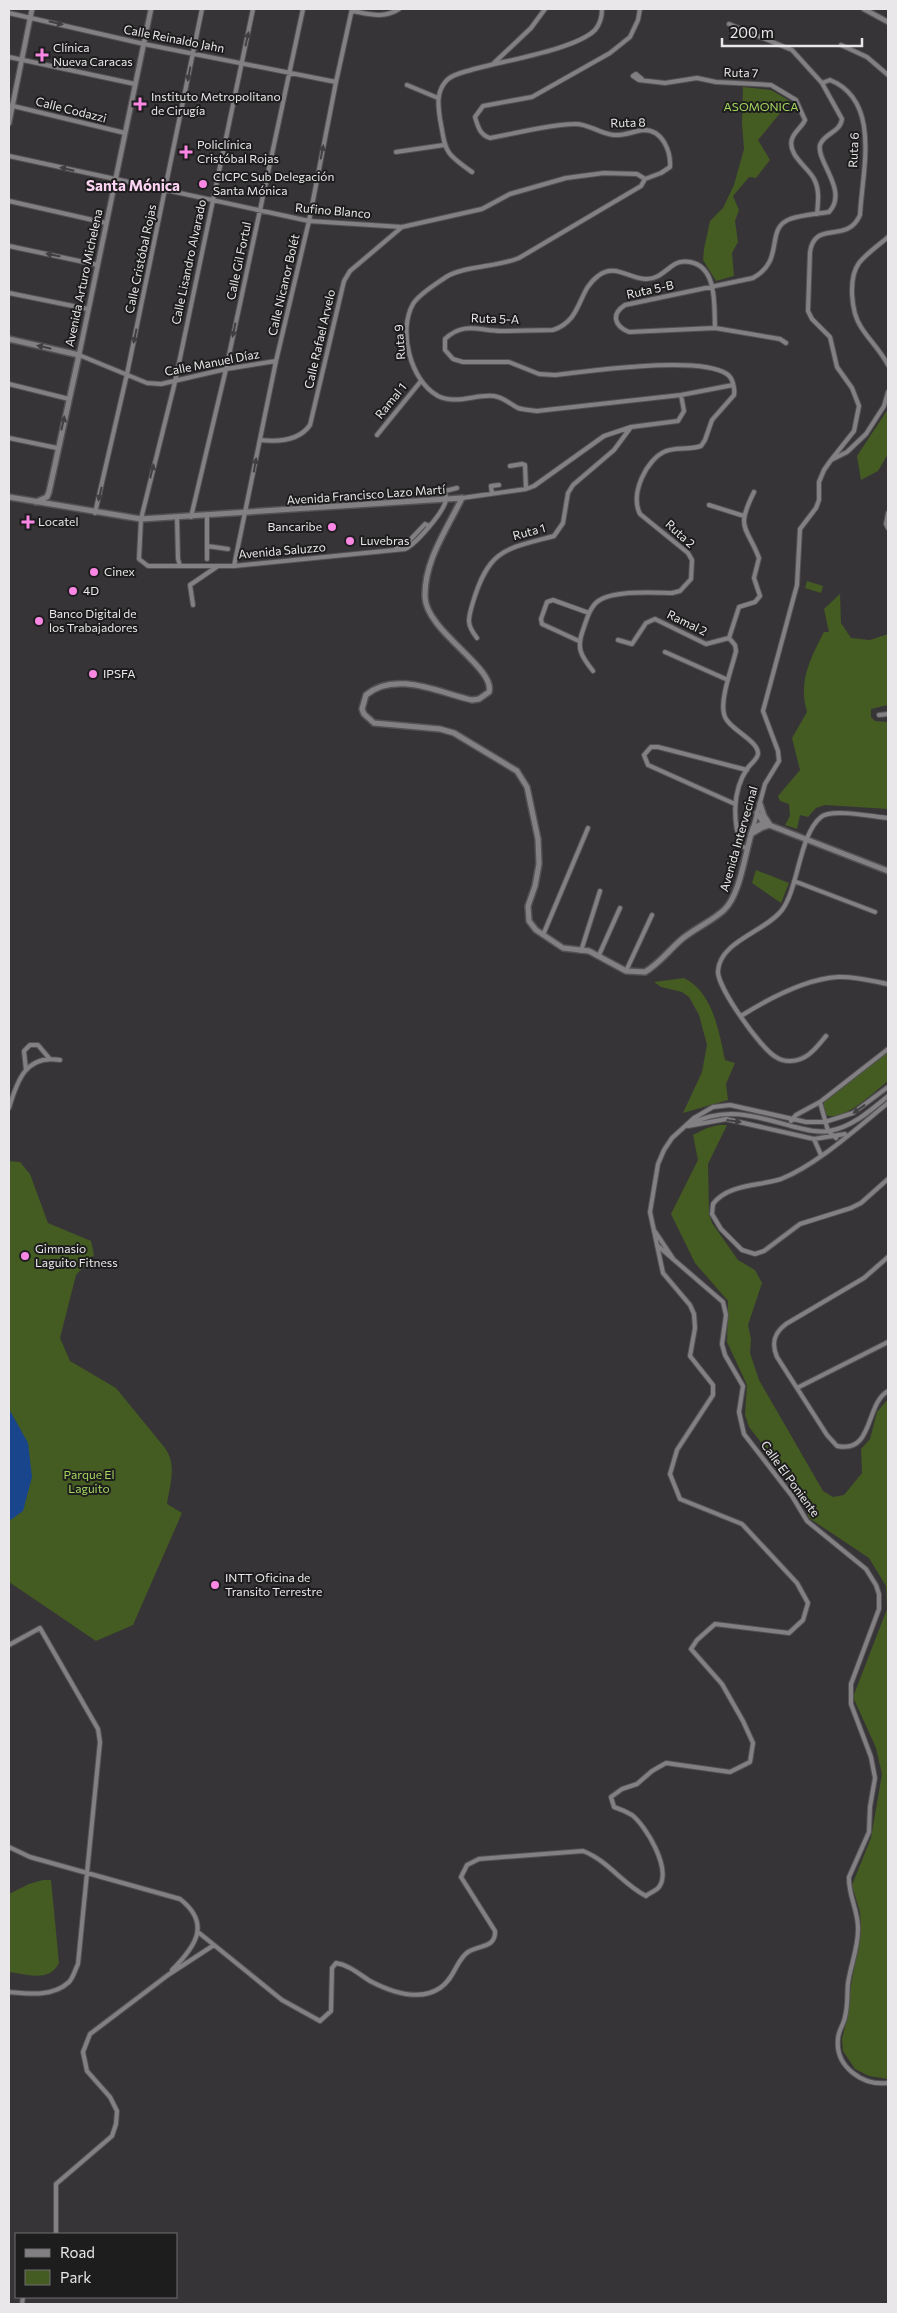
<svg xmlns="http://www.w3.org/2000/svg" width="897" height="2313" font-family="Commissioner,sans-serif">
<rect width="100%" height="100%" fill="#373437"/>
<!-- green -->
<path fill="#445b22" d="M 743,87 L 771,90 L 790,101 L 758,140 L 770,160 L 756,178 L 749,177 L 733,196 L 739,210 L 735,221 L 738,242 L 732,253 L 734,276 L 716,281 L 703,260 L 704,249 L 710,221 L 723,208 L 734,185 L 744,149 L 742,123 Z
M 888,409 L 888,454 L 878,471 L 861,480 L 857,456 Z
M 807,581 L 823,586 L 821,593 L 805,588 Z
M 840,594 L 841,623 L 851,638 L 870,640 L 888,634 L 888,705 L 871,709 L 871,717 L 875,721 L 888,722 L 888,809 L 825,805 L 816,808 L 808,817 L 800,815 L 797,829 L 785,825 L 790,816 L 789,804 L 780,801 L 778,796 L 800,770 L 792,738 L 807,712 C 798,682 810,659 824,632 L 829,632 L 824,609 Z
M 756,870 L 789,883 L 781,903 L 752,883 Z
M 684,978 C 713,992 719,1032 725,1060 L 735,1063 L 726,1084 L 728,1100 L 683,1113 L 702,1072 L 707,1045 L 699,1015 L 689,997 L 682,992 L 661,987 L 654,982 Z
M 888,1052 L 888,1081 C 875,1091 843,1123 826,1115 L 823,1108 L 824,1102 Z
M 719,1125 L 727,1125 L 708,1164 L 709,1213 L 712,1223 L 738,1260 L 755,1270 L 762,1283 L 748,1325 L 751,1339 L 750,1353 L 759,1380 L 823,1491 L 833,1497 L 844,1495 L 862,1473 L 861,1449 L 870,1439 L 877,1412 L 888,1399 L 888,2079 L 869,2076 L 855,2069 L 843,2051 L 842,2039 L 847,2019 L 851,1985 L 861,1931 L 860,1912 L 852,1885 L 871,1838 L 882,1774 L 876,1748 L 853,1697 L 887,1609 L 886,1586 L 869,1558 L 809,1518 L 800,1492 L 749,1427 L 745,1415 L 747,1385 L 727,1342 L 728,1301 L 695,1263 L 671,1214 L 698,1160 L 693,1135 L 707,1128 Z
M 9,1161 L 20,1162 L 30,1174 L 48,1223 L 91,1241 L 94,1255 L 76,1275 L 60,1338 L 70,1361 L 116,1388 L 165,1448 C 177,1465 170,1484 167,1504 L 182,1513 L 133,1625 L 96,1641 L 9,1582 Z
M 43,1880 L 51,1880 L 59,1963 C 49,1983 27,1974 9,1972 L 9,1894 L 29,1884 Z"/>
<!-- water -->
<path fill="#18458c" d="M 9,1409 L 28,1443 L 32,1477 L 23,1511 L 9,1521 Z"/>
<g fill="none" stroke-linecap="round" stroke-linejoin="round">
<defs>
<path id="minor" d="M 253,9 L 175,382 L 141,519 L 139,559 L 148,566 L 234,566 L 405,549 C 416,544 445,511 446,499 C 446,496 445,494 445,491 L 457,488
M 352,11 C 369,14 384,19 399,9
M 9,13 L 144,44 L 336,82
M 729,24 L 792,50 L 822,83
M 841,45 L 867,57 L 888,75
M 9,57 L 135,84
M 494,63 L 531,28 L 545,9
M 642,79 L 636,74 L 633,76 L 639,80 L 665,83 L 697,78 L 716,82 L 771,85 L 796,100 L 805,120 C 802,127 794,132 792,139 C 787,155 808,167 814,179 C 820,190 818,203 817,214
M 407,85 L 438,98
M 9,105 L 125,133
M 396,152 L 444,145
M 9,156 L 309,221 L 402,227 L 482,209 L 510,194 L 566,178 L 604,173 L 637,174 L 645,179 L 661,173 L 670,167 C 671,152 663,130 644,130 C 634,131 624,136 614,135 C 600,134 588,123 574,124 C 547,125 518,133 490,138 C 480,135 478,127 475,117 L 483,106 L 532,97 L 610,53 L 630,37 L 638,20 L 640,9
M 472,172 C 443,152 446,151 440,119 C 438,105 436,91 447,80 C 453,74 464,72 471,70 C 501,61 575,50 595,30 C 600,24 602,16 602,9
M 645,179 L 641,186 L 519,258 C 498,267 463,266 446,277 C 436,284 419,294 413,304 C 398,330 410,381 438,396 C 457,405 475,394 494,396 C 503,397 510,404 518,408 C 524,410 531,410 537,411 L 681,395 L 733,385
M 9,201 L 106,223
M 888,237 C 879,245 867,253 859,263 C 848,278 851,312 861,327 C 869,340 881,351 888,365
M 9,246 L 98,265
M 9,293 L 88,309
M 786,343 L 780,339 L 715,328 L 629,332 C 614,326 611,314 625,305 L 753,278 C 786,260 764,229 790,219 C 802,215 817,214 829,212 C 849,191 816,161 820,145 C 824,133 840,133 842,119 L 822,83 L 830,80 C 882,101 862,172 860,215 C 847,245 815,219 810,252 L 808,311 L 812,319 L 830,337 L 837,367 L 852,388 L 859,406 L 854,431 L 831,460
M 79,355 L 147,383 L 161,384 L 226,369 L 276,361
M 9,384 L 69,399
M 377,435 L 421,381
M 9,438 L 57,448
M 260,440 C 278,442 299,441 310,425 L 344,281 L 350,271 L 402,227
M 510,466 L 522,464 L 525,465 L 526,489
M 492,494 L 491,486 L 499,485
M 462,498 L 526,489 L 534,486 L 604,436 L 631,427 L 678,421 L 684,411 L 681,395
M 709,505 L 744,516
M 95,513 L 127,374 L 202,9
M 888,513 L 886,524 L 888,528
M 207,515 L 207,559
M 177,517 L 178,559 L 180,566
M 191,517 L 226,369 L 303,9
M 207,546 L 228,549
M 396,547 L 408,542 L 425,524 L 429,526
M 234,566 L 276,361 L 309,221 L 336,82 L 352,9
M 193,605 L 190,585 L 218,566
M 477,638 C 466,624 468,619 473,602 C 489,549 505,549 554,536 L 563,523 L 568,493 L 573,485 L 614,450 L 631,427
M 618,640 L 632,644 L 646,623 L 655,619 L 706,644 L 729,638
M 579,641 L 542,624 L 541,619 L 547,602 L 553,600 L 589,613
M 665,652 L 728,680
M 593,671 C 581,656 576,648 583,630 C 586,622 588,612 594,605 C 606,589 654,593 672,593 L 680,591 L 691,579 L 692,560 L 688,553 L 640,514 C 630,494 646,459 666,451 C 677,447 690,450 701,446 L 705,440 L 712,420 L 734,395 C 735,389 733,378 727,374 C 699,355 592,371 555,375 L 539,374 L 509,362 L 463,362 L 453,359 L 445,350 L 445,339 C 464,321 480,331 501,331 C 518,331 535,330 553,330 C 583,320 577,291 598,276 C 614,263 628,278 645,279 C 658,280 665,270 675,264 C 680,261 684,261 690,262 C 718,267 714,307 715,328
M 879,715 L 888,714
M 735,804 L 648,765 L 644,755 L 651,747 L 658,747 L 747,770
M 753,828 L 765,784 L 779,761 L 778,751 L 763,711 L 797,585 L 800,529 L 816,508 L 819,500 L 819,482 L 824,470 L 831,460 L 847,452 L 866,434 L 884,406 L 888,392
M 746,848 L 741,846 C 733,822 732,791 747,769 C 750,764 757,760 758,754 C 759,740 727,729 724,714 C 720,698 732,668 736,651 L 735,645 L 729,638 L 739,607 L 755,602 L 760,596 L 754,578 L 759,558 C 747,526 735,530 754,492
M 794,881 L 875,912
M 543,935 L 588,828
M 581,951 L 600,891
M 599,955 L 620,908
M 626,971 L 652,915
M 741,1016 C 768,999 805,979 838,977 C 855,976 872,981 888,984
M 826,1036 C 816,1048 807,1061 790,1061 C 786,1061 780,1060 776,1057 C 761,1049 717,987 718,971 C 720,941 765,932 782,910 C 799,887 799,835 821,817 C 832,808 874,817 888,818
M 26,1070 L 24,1051 L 30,1045 L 38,1045 L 49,1058
M 820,1102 L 828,1131 L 836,1138
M 888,1103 C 858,1127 817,1165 781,1179 C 760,1186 727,1184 713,1204 L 712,1214 L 721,1229 L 742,1250 L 755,1254 L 764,1251 L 800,1224 L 851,1208 L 861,1203 L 888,1179
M 9,1108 C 17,1081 26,1054 60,1060
M 791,1121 L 796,1115 L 820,1102 L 888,1049
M 690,1124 C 726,1106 755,1116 791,1126 C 803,1129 816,1133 829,1131 C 852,1127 870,1111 888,1096
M 688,1126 L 726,1119 L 814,1139 L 845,1134
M 814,1139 L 821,1155
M 654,1230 L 674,1260
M 658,1246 L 723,1302 L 726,1315 L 722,1344 L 725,1355 L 743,1386 L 739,1412 L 744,1434 L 792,1496 L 807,1521 L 866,1569 L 876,1585 L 879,1594 L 879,1609 L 851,1684 L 851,1704 L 871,1757 L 875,1778 L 870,1807 L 869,1832 L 849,1877 C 848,1895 859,1912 858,1930 C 858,1948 851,1964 848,1983 C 847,1994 848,2006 845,2017 C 844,2024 838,2031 838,2039 C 835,2067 863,2086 888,2083
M 888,1257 L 864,1278 L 786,1324 C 774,1333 771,1343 777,1357 L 827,1435 L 837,1446 C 874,1454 865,1404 888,1391
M 797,1388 L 888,1342
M 9,1645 L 40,1628 L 98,1729 L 100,1742 L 78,1964 C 75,1970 73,1978 69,1982 C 53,1997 29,1994 9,1992
M 9,1847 L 30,1857 L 180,1899 C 212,1924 195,1947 172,1970
M 198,1932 L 282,2000 L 320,2021 L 331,2011 L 332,1968 L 336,1963 C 349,1965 359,1974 370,1981 C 391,1992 419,2002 440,1988 C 455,1978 456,1960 468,1952 C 479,1945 496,1948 495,1931 L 461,1877 L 467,1865 L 479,1859 L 583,1851 C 607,1860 623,1884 646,1896 C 649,1893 656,1891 659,1887 C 672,1869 646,1826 632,1815 C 627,1812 620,1809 614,1807 L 611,1797 L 622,1789 L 637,1784 L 652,1771 L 666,1763 L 730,1772 L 750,1762 L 753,1743 L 743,1721 L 722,1684 L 691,1649 L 697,1640 L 715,1624 L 789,1633 L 803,1620 L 808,1603 L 797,1583 L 742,1524 L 680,1499 L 670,1474 L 677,1450 L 713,1395 L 713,1385 L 690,1356 L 695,1328 L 694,1314 L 690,1305 L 663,1273 L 650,1212 L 658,1164 L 664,1150 L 672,1138 L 694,1118 L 713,1107 L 730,1105 L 806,1122 L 825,1122 L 853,1113 L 888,1087
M 56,2234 L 56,2184 L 112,2136 L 116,2124 L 117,2111 L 110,2097 L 87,2071 L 83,2052 L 90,2034 L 168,1975 L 214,1945
M 22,2304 L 23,2297"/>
<path id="tertiary" d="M 864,9 L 888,22
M 9,123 L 32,9
M 79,355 L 151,9"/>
<path id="secondary" d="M 9,339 L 79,355 L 49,492 L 47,497 L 36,502
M 9,497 L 141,519 L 462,498
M 462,498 C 447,529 424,561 425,597 C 426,631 496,668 489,692 L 479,699 L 472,700 C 440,693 395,670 366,695 L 362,709 L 364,714 L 374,723 L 440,729 L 454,733 L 517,771 L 527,787 L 538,839 L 539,864 L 535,886 L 528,906 L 529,921 L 536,930 L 563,948 L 589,951 L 626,971 L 645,972 C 660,963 669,950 682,939 C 695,928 711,922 724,910 C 741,894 745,851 753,828 L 764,823
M 760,804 L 764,816 L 770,825
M 757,813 L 764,823
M 764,823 L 888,871
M 751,834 L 761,828 L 770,825"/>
</defs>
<!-- minor casing -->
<use href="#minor" stroke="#545154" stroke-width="6"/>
<!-- tertiary casing -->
<use href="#tertiary" stroke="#545154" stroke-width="7"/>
<!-- secondary casing -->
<use href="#secondary" stroke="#545154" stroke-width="8"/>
<!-- minor -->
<use href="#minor" stroke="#838083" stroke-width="4"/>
<!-- tertiary -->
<use href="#tertiary" stroke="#838083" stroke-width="4.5"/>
<!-- secondary -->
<use href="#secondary" stroke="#838083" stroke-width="5"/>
</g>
<!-- one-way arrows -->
<defs><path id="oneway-solid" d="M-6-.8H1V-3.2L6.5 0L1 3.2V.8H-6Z" transform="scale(1.25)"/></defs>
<g fill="#414041">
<use href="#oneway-solid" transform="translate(56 23) rotate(13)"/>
<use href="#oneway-solid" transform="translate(247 39) rotate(-77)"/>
<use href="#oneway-solid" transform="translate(189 74) rotate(101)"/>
<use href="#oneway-solid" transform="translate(322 152) rotate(-79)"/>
<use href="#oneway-solid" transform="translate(67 169) rotate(-167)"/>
<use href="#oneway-solid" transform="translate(53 255) rotate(-168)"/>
<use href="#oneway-solid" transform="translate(234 330) rotate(102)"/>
<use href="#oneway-solid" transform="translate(135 336) rotate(102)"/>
<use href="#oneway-solid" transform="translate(44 347) rotate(-167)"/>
<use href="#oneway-solid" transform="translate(63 423) rotate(-77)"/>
<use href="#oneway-solid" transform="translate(255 465) rotate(-80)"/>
<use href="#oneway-solid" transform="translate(152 471) rotate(-76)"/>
<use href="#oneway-solid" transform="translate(100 494) rotate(103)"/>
<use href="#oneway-solid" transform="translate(859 1109) rotate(144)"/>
<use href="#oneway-solid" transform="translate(734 1121) rotate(8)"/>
</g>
<!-- markers -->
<g fill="#fb87e5" stroke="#1e1d1e" stroke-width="2">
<path d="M39.5 47.5h5v5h5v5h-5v5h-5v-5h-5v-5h5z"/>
<path d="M137.5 96.5h5v5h5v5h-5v5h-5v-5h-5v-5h5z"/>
<path d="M183.5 144.5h5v5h5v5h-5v5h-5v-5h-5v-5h5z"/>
<circle cx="203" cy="184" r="5"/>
<path d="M25.5 514.5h5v5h5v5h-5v5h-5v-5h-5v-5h5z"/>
<circle cx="332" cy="527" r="5"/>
<circle cx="350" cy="541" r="5"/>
<circle cx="94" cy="572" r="5"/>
<circle cx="73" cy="591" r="5"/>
<circle cx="39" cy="621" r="5"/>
<circle cx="93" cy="674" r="5"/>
<circle cx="25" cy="1256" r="5"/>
<circle cx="215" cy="1585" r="5"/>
</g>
<g text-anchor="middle" stroke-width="4" stroke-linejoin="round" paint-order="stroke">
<!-- street labels -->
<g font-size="12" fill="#e9e7e9" stroke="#1e1d1e">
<text transform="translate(174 39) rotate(11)" y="4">Calle Reinaldo Jahn</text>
<text transform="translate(741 73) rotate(2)" y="4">Ruta 7</text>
<text transform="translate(71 110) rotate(14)" y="4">Calle Codazzi</text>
<text transform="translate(628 123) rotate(-2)" y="4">Ruta 8</text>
<text transform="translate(854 150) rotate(-87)" y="4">Ruta 6</text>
<text transform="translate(333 211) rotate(5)" y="4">Rufino Blanco</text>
<text transform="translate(141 259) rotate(-78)" y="4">Calle Cristóbal Rojas</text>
<text transform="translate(239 261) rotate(-78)" y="4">Calle Gil Fortul</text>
<text transform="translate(189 262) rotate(-78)" y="4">Calle Lisandro Alvarado</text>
<text transform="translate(84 278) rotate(-78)" y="4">Avenida Arturo Michelena</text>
<text transform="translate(284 285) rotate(-77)" y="4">Calle Nicanor Bolét</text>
<text transform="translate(650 290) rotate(-12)" y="4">Ruta 5-B</text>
<text transform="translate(495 319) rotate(2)" y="4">Ruta 5-A</text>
<text transform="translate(320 339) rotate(-77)" y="4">Calle Rafael Arvelo</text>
<text transform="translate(400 342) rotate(-94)" y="4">Ruta 9</text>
<text transform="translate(212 363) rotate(-11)" y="4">Calle Manuel Díaz</text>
<text transform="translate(391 401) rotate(-51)" y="4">Ramal 1</text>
<text transform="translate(366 495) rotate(-4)" y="4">Avenida Francisco Lazo Martí</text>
<text transform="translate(529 532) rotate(-15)" y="4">Ruta 1</text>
<text transform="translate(680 534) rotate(42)" y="4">Ruta 2</text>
<text transform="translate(282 551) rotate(-5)" y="4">Avenida Saluzzo</text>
<text transform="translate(687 623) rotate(26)" y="4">Ramal 2</text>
<text transform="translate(739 839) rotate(-74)" y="4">Avenida Intervecinal</text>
<text transform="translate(790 1479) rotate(54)" y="4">Calle El Poniente</text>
</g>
<!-- poi labels -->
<g font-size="12" fill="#e9e7e9" stroke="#1e1d1e" text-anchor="start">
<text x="53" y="52">Clínica<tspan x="53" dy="14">Nueva Caracas</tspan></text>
<text x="151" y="101">Instituto Metropolitano<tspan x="151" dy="14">de Cirugía</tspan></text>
<text x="197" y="149">Policlínica<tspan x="197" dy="14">Cristóbal Rojas</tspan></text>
<text x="213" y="181">CICPC Sub Delegación<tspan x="213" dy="14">Santa Mónica</tspan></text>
<text x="38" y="526">Locatel</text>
<text x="322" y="531" text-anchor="end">Bancaribe</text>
<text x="360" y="545">Luvebras</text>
<text x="104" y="576">Cinex</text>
<text x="83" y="595">4D</text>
<text x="49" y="618">Banco Digital de<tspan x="49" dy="14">los Trabajadores</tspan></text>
<text x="103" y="678">IPSFA</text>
<text x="35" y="1253">Gimnasio<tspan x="35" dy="14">Laguito Fitness</tspan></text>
<text x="225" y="1582">INTT Oficina de<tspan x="225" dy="14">Transito Terrestre</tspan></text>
</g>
<!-- park labels -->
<g font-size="12" fill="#a4d65e" stroke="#1e1d1e">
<text x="761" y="111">ASOMONICA</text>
<text x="89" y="1479">Parque El<tspan x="89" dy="14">Laguito</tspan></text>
</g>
<!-- quarter labels -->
<g font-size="15" font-weight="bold" fill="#fdd4f3" stroke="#1e1d1e">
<text x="133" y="191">Santa Mónica</text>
</g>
</g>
<!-- border -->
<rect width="897" height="2313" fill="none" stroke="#e9e7e9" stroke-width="20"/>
<!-- legend -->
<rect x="15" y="2233" width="162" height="65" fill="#1e1d1e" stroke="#6f6e6f"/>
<rect x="25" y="2249" width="25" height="8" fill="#838083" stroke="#6f6e6f"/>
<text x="60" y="2258" font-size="15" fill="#e9e7e9">Road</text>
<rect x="25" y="2270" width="25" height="15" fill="#445b22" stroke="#6f6e6f"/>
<text x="60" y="2283" font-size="15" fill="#e9e7e9">Park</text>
<!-- scale -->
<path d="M722 38v8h140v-8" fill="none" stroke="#e9e7e9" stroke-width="2.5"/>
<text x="730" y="38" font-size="15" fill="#e9e7e9" stroke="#1e1d1e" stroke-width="4" paint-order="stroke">200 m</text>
</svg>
